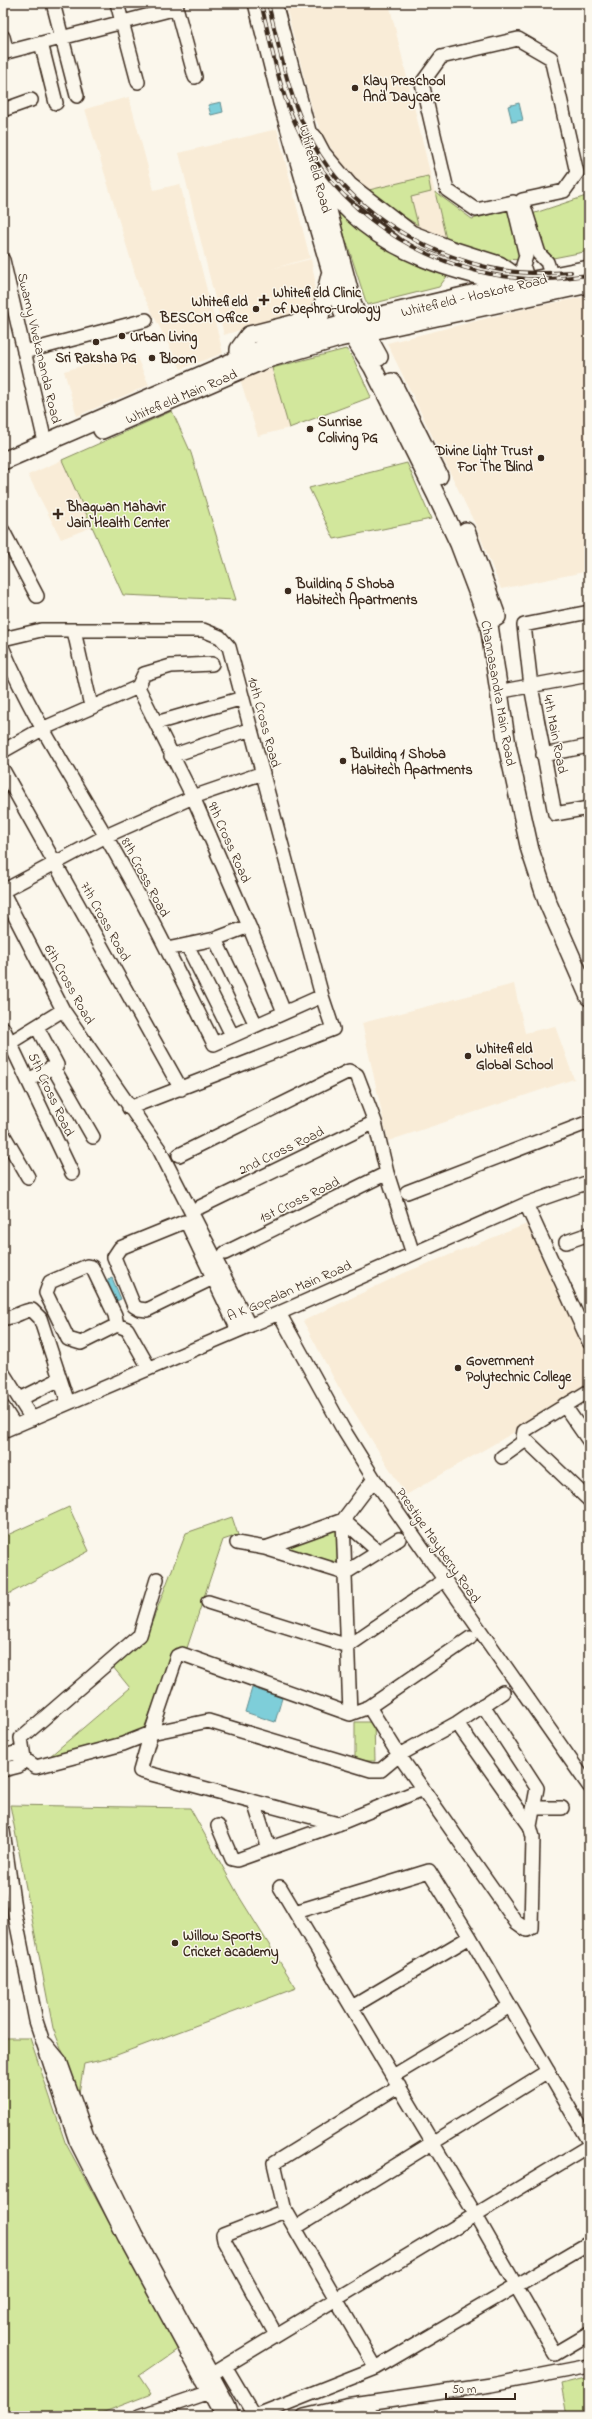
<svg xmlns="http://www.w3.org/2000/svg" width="592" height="2419" font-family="'Indie Flower',sans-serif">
<rect width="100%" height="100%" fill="#fbf7ec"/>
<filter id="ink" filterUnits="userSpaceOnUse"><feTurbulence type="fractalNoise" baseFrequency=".025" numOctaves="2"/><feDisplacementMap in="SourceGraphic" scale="8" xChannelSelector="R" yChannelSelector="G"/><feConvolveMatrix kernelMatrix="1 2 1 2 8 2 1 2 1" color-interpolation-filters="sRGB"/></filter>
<g filter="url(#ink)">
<!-- built -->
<path fill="#f9ecd7" d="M 285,3 L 389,3 L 447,243 L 391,212 L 368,192 L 343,166 L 325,139 L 314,116 Z
M 129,97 L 154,190 L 180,184 L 223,353 L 181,369 L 139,287 L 85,109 Z
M 277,129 L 310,258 L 271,269 L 311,259 L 315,280 L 313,307 L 224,335 L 179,153 Z
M 589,296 L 589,571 L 501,589 L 476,526 L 387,343 L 532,307 Z
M 134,351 L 149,385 L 77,416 L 64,371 Z
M 272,368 L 289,428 L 258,436 L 240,379 Z
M 62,460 L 92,527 L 61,539 L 28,475 Z
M 514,984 L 525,1033 L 555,1026 L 574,1079 L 388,1141 L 362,1023 Z
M 527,1224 L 573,1322 L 589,1349 L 589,1389 L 406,1495 L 338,1386 L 303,1321 L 404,1273 Z"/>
<!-- green -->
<path fill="#d2e79c" stroke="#86885d" d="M 428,176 L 431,192 L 411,197 L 418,225 L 396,212 L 369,190 Z
M 435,192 L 472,219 L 510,210 L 521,260 L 504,259 L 447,243 Z
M 589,195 L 589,251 L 548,259 L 529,215 Z
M 335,206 C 372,234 404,261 448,275 L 439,287 L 367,305 Z
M 346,349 L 353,358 L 371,397 L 289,428 L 272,368 Z
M 172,411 L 191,453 L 236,600 L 123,595 L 62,460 Z
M 407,463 L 431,519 L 334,539 L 309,488 Z
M 69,1507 L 89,1551 L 3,1597 L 3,1537 Z
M 232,1517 L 238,1535 L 223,1540 L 186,1651 L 175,1648 L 143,1731 L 43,1762 L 130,1688 L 113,1667 L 146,1638 L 186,1533 Z
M 338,1526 L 339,1565 L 277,1548 Z
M 355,1722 L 374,1722 L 375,1761 L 355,1761 Z
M 10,1805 L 190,1808 L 240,1898 L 296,1988 L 106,2059 L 84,2064 L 79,2093 L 53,2028 Z
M 3,2038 L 30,2038 L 65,2142 L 178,2349 L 139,2376 L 151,2394 L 94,2416 L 3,2416 Z
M 589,2377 L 589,2416 L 567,2416 L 561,2384 Z"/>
<!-- water -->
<path fill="#7eced9" stroke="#638c8e" d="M 221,102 L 223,112 L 211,115 L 208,105 Z
M 519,103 L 523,120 L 512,122 L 508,106 Z
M 112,1278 L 121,1299 L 112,1303 L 103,1282 Z
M 252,1688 L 282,1698 L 275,1722 L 245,1712 Z"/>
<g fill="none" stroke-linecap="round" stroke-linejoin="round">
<defs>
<path id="minor" d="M 53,3 L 77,96
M 117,3 L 138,82
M 175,3 L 195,77
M 3,37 L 7,52
M 41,43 L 56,103
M 3,53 L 177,8
M 3,110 L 31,100
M 3,260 L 45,442
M 528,281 L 523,265 L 526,256 L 513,202 L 476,210 L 447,190 L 422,83 L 441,57 L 518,39 L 551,58 L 577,173 L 564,191 L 522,200 L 539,254 L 547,262 L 552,277
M 24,352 L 146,320
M 3,531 L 37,596
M 589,612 L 524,625 L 531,686 L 555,814 L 589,808
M 74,631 L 91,706
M 3,639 L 41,630 L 203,630 L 220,637 L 229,647 L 322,996 L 333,1029 L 129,1108
M 3,649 C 31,715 70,774 105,835 C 145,903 179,974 214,1044 L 322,996
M 138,687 L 193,797 L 249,926 L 284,1012
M 138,687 L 144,674 L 171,666 L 212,664
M 508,690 L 589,675
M 156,723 L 243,698
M 3,751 L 42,729 L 138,687
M 543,755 L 589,746
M 171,756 L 251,729
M 3,770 L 181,1089
M 3,891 L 106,836 L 193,797 L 263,773
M 3,893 L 63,1010 L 159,1149 L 249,1325
M 215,939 L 256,1025
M 187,945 L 232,1035
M 167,949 L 215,939 L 249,926
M 37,1027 L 57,1065 L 53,1067
M 3,1028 L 72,1173
M 3,1047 L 63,1010
M 28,1080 L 53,1067 L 93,1137
M 3,1134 L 28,1177
M 179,1155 L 349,1071 L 357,1075 L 375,1122 L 387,1173 L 413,1254
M 407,1192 L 589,1122
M 526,1204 L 589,1342
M 200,1207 L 375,1122
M 566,1242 L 589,1234
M 225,1253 L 387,1173
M 213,1278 L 147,1310 L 139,1309 L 134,1306 L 114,1257 L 120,1248 L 184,1222 L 188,1225 L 238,1330
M 279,1313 L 343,1429 L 374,1479 L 589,1786
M 3,1318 C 14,1319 22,1310 32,1310 L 40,1318 L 68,1403
M 117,1325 L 81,1343 L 68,1339 L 46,1293 L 50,1282 L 87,1266 L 92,1267 L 115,1315 L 117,1325 L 127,1329 L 149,1368
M 3,1373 L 32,1419
M 589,1391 L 524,1431 L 523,1437 L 589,1500
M 20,1399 L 60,1379
M 564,1405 L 589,1441
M 3,1407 L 15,1426
M 3,1431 L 279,1313 L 526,1204 L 589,1182
M 502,1457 L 526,1440
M 237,1543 L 265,1548 L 345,1573 L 399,1539
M 265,1548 L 343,1520 L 379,1552
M 208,1602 L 348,1646 L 437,1585
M 483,1705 L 537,1788 L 530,1826
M 369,1707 L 399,1755 L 516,1922 L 527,1930 L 531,1928 L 533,1837 L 530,1826 L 457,1723
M 350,1714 L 343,1520 L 374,1479
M 3,1756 L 15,1753 L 36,1767 L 123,1744 L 151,1733 L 208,1721 L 371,1770 L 381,1770 L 399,1755 L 457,1723 L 503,1692
M 3,1770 L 19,1766 L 24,1758 L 21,1738 L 140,1635 L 157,1579
M 254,1802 L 269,1849
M 535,1808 L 562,1808
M 338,1824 L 140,1771 L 151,1733 L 177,1656 L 182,1654 L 350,1714 L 369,1707 L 470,1638
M 218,1826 L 232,1859 L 237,1860 L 338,1824 L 423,1789
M 3,1831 L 15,1915 L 36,2021 L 76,2141 L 125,2238 L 222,2416
M 280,1887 L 475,2214 L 555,2354 L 589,2334
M 295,1912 L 429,1871 L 470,1937
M 352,2007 L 470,1937 L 589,2142
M 46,2044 L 60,2061 L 87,2136 L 135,2233 L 228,2404 L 232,2416
M 393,2076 L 510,2006
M 399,2086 L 274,2163 L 285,2211 L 376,2368 L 589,2243
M 295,2228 L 548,2071
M 276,2335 L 224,2240 L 223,2235 L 285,2211
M 225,2366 L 254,2415 L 260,2414 L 376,2368
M 202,2380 L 589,2146
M 366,2403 L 372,2416
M 140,2416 L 216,2390
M 304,2416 L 346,2406 L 491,2385 L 589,2366"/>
<path id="major" d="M 257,3 L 282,103 L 343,313 L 352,335 L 373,368 L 436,495 L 459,544 L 478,594 L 489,625 L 507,745 L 530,850 L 547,901 L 589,997
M 273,3 L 353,305 L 359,321 L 379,357
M 313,137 L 322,154 L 349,186 L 411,234 L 452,250 L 499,265 L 523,282
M 322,179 C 329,191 340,201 350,211 C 395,254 450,270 510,283
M 239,357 L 239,349 L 249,335 L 320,317 L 330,275
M 392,382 L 439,476
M 102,430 L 264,360 L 339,338 L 589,284
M 3,461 L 273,344 L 348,323 L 523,282 L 589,269
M 466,531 L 497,617"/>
</defs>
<!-- minor casing -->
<use href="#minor" stroke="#3b2a1e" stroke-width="16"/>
<!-- major casing -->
<use href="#major" stroke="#3b2a1e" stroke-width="20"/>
<!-- minor -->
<use href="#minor" stroke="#fbf7ec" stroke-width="13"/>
<!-- major -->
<use href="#major" stroke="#fbf7ec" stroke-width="17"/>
<defs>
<path id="rail" d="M 261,3 C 271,43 278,87 296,125 C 335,212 423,268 517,278 C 541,281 565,278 589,275
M 268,3 C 280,50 289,101 313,144 C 349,208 417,250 486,267 C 514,274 543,274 571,272"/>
</defs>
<!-- rail casing -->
<use href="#rail" stroke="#3b2a1e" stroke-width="4"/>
<!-- rail -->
<use href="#rail" stroke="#fbf7ec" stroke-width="2.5" stroke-dasharray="8" stroke-linecap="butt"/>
</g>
</g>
<!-- markers -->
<g fill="#3b2a1e" stroke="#fbf7ec" stroke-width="1.5">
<circle cx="355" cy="88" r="4"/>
<path d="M262 294h4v4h4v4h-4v4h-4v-4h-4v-4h4z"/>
<circle cx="256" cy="309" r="4"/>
<circle cx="122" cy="336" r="4"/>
<circle cx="96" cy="342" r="4"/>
<circle cx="152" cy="358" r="4"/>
<circle cx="310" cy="429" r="4"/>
<circle cx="541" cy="458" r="4"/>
<path d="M56 508h4v4h4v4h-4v4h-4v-4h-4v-4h4z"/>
<circle cx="288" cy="591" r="4"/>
<circle cx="343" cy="761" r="4"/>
<circle cx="468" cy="1056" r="4"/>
<circle cx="458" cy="1368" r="4"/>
<circle cx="175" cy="1943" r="4"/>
</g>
<g text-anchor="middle" stroke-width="3" stroke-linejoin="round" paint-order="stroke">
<!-- poi labels -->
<g font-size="14" font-weight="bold" fill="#3b2a1e" stroke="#fbf7ec" text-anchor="start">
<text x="363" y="85">Klay Preschool<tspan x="363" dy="16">And Daycare</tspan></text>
<text x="273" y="297">Whitefield Clinic<tspan x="273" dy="16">of Nephro-Urology</tspan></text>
<text x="248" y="306" text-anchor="end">Whitefield<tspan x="248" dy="16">BESCOM Office</tspan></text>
<text x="130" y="341">Urban Living</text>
<text x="96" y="362" text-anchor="middle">Sri Raksha PG</text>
<text x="160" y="363">Bloom</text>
<text x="318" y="426">Sunrise<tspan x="318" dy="16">Coliving PG</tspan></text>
<text x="533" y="455" text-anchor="end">Divine Light Trust<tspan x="533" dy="16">For The Blind</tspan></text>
<text x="67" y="511">Bhagwan Mahavir<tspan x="67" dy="16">Jain Health Center</tspan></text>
<text x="296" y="588">Building 5 Shoba<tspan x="296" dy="16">Habitech Apartments</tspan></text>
<text x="351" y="758">Building 1 Shoba<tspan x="351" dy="16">Habitech Apartments</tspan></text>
<text x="476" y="1053">Whitefield<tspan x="476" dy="16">Global School</tspan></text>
<text x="466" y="1365">Government<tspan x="466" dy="16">Polytechnic College</tspan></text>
<text x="183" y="1940">Willow Sports<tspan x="183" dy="16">Cricket academy</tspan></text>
</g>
<!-- street labels -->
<g font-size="14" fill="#3b2a1e" stroke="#fbf7ec">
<text transform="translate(316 169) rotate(75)" y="5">Whitefield Road</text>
<text transform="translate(474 295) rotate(-13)" y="5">Whitefield - Hoskote Road</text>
<text transform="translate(40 348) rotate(77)" y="5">Swamy Vivekananda Road</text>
<text transform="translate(181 396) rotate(-23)" y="5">Whitefield Main Road</text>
<text transform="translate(499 693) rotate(80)" y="5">Channasandra Main Road</text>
<text transform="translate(265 722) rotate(75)" y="5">10th Cross Road</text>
<text transform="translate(556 734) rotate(79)" y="5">4th Main Road</text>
<text transform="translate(230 842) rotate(66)" y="5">9th Cross Road</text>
<text transform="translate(146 877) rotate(62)" y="5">8th Cross Road</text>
<text transform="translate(106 921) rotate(61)" y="5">7th Cross Road</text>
<text transform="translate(70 984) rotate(61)" y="5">6th Cross Road</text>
<text transform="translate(52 1094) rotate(65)" y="5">5th Cross Road</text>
<text transform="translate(281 1150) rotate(-26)" y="5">2nd Cross Road</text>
<text transform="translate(299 1199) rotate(-26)" y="5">1st Cross Road</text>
<text transform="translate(289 1290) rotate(-23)" y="5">A K Gopalan Main Road</text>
<text transform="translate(439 1545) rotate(55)" y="5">Prestige Mayberry Road</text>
</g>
</g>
<!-- margin -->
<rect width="592" height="2419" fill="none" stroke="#fbf7ec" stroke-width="16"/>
<rect x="8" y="8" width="576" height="2403" fill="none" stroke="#3b2a1e" stroke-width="1.5" filter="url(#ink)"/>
<!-- scale -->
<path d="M446 2393v6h69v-6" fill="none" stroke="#3b2a1e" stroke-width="2"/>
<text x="452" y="2393" font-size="12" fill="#3b2a1e" stroke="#fbf7ec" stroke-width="3" paint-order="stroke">50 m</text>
</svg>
